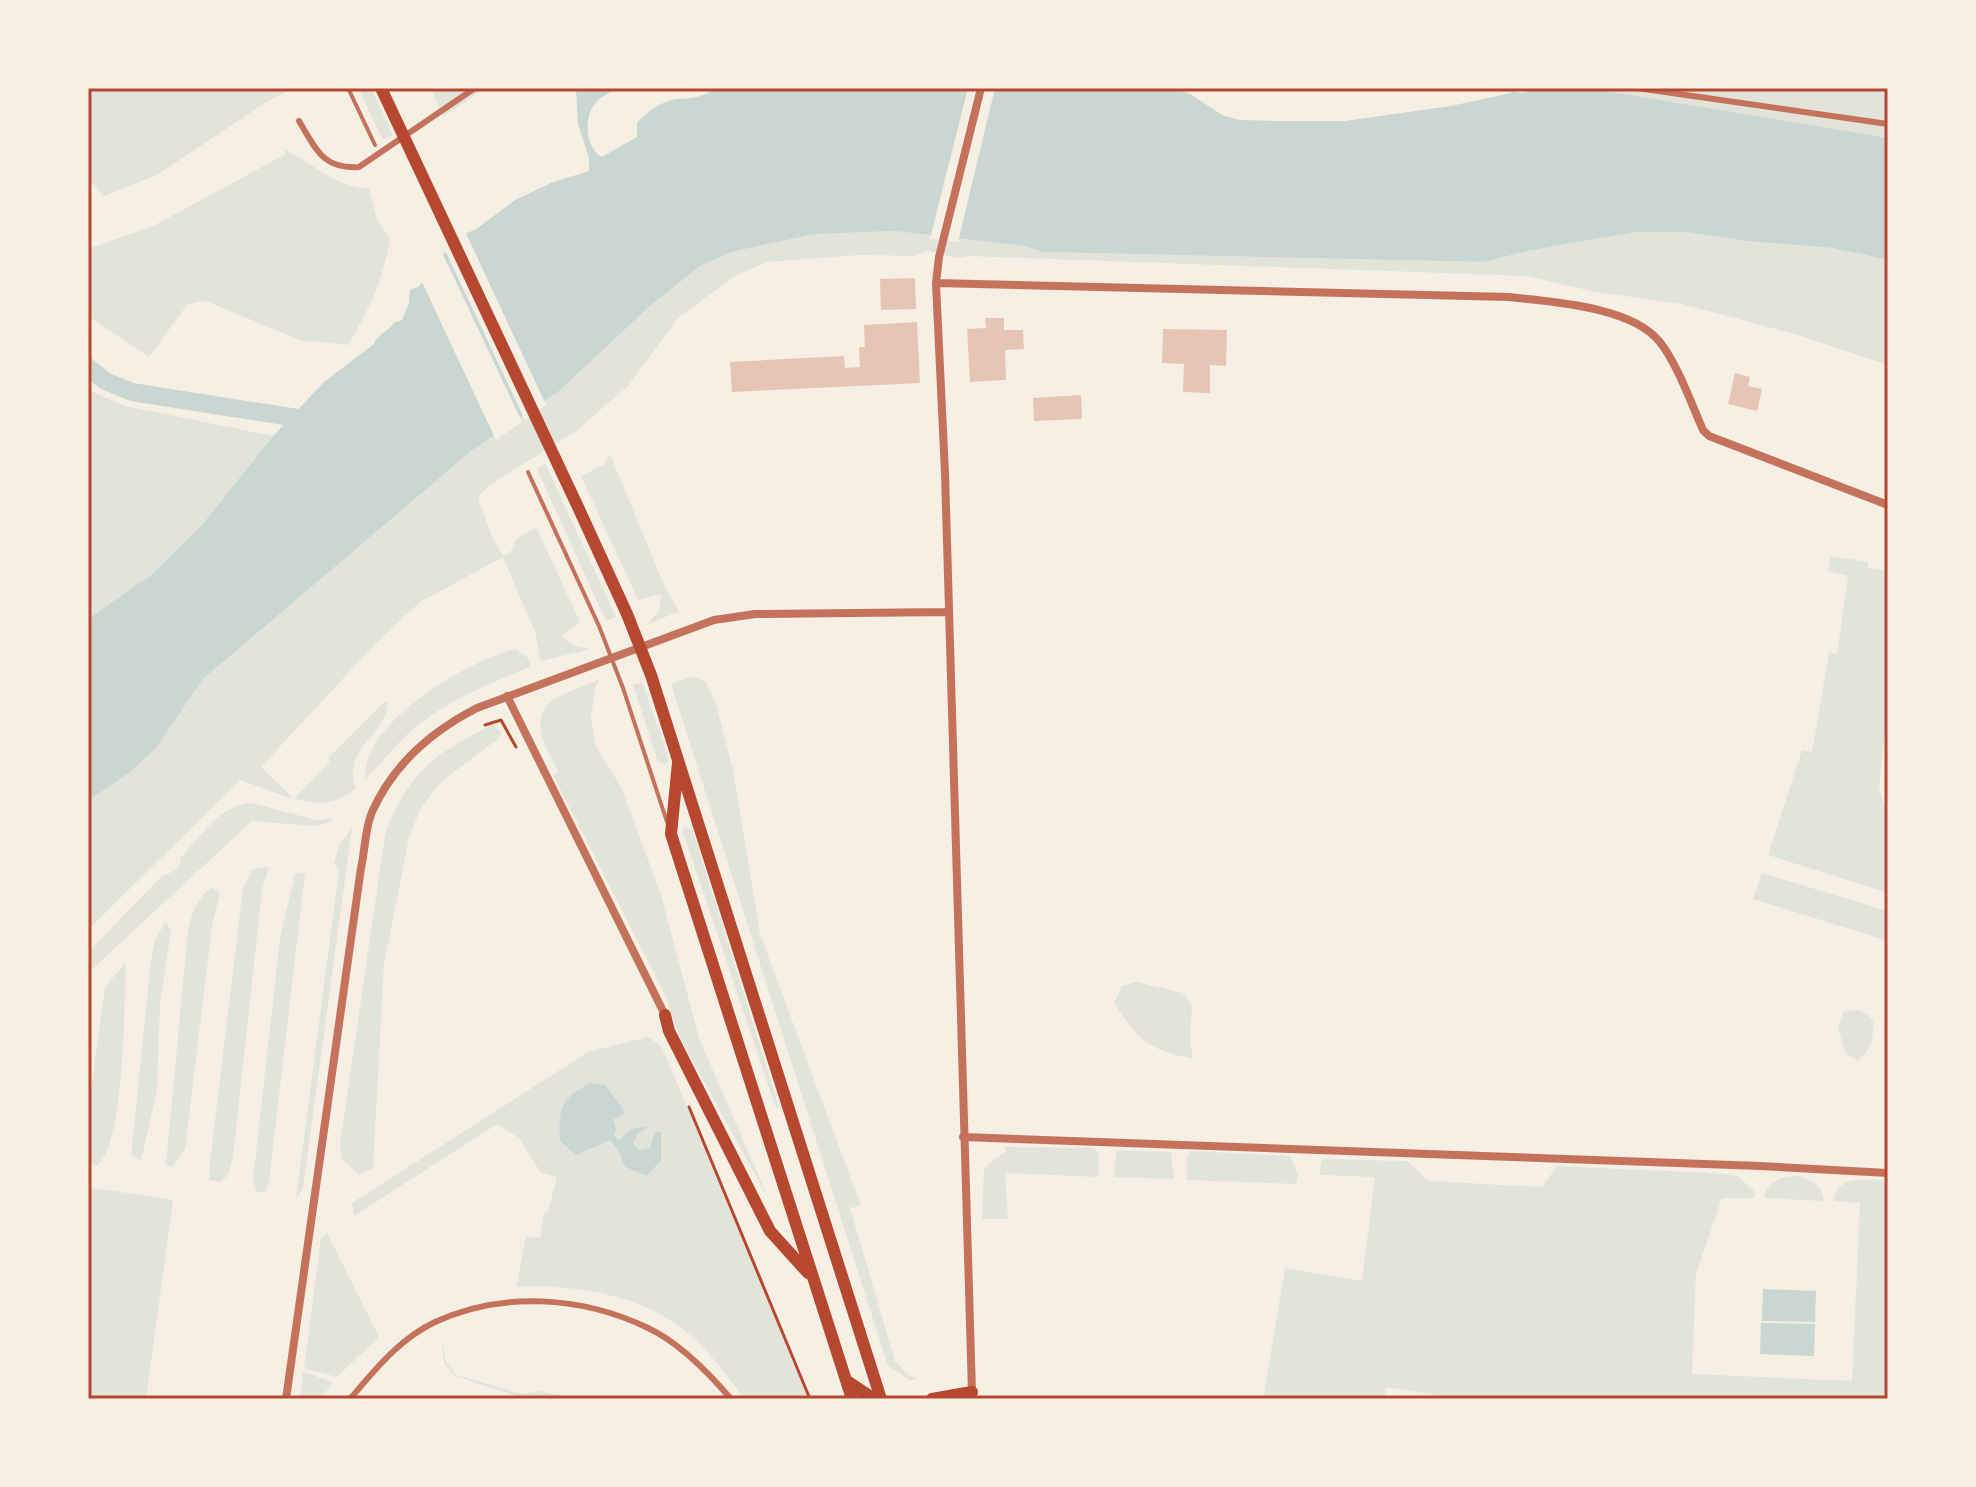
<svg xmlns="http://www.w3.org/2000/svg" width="1976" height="1487" font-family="Jost,sans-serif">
<rect width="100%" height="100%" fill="#f6efe4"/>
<!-- green -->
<path fill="#e2e4dc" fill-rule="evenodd" d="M 88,88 L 295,88 L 270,100 L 157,175 L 104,196 L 88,179 Z
M 358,88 L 371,88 L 393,135 L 383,140 Z
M 431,88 L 485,88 L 443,117 Z
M 1587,88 L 1888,88 L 1888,138 Z
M 284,149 C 319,166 328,184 369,189 L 377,220 L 390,239 C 384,278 368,312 348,345 L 300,340 L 203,300 L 187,305 L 149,357 L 88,316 L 88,249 L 155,225 L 286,154 Z
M 895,231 L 1024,246 L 1043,252 L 1484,262 L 1527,251 L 1635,232 L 1686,232 L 1746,241 L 1833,248 L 1888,260 L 1888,365 L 1801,336 L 1682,304 L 1596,292 L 1525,276 L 967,256 L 957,258 L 926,250 L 916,256 L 859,255 L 767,262 L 735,276 L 678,318 L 628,386 L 576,431 L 487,487 L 478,498 L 492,537 L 503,556 L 510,553 L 516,539 L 536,527 L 580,622 L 561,636 L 575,646 L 591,649 L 541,661 L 535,632 L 503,557 L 420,602 L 376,643 L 261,767 L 294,799 L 329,763 L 329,757 L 385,701 L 388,703 C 386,737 341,747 356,788 C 325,820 275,791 240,780 L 88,930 L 88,801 L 129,773 L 156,748 L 203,679 L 470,452 L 559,391 L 650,306 L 700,266 L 731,252 L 815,234 Z
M 88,390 L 125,406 L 273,436 L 201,526 L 151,575 L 88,619 Z
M 610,454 L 666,590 L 679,611 L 647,625 L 659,611 L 661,594 L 638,600 L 581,476 L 603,465 Z
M 545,463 L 616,617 L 606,621 L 537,469 Z
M 1831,556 L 1868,562 L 1868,568 L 1888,570 L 1888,703 L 1879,787 L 1888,819 L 1888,893 L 1768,855 L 1802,750 L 1812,752 L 1829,652 L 1837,654 L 1848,576 L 1828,571 Z
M 516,649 L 528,658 L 531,666 C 493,683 452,698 419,724 C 399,740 383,761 366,779 C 359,724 470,659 516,649 Z
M 691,676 L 706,682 L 716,704 L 733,770 L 760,934 L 861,1206 L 850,1208 L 895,1361 L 908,1375 L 917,1378 L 911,1381 L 888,1366 L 671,684 Z
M 600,679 L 595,688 L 591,719 L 596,747 L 621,787 L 661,895 L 699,1038 L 769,1200 L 681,1040 L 665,995 L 553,775 L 559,772 C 548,751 527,721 552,701 C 565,691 586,687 600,679 Z
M 642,682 L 667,753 L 668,762 L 665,765 L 658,762 L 633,685 Z
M 492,725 L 501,732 L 499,738 L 442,781 L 421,808 L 409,837 L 384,965 L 373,1168 L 359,1175 L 342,1159 L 340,1144 L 385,835 C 407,773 435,753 492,725 Z
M 252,803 L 316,820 L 331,818 L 332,822 L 314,826 L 252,821 L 88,973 L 88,952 L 162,876 C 174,871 180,871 181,857 C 201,836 221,804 252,803 Z
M 684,827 L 693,831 L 779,1107 L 776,1108 L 683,832 Z
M 352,828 L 303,1188 L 296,1199 L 339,870 L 334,863 L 339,846 Z
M 269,867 L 262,890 L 233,1157 L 228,1175 L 220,1182 L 209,1180 L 210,1162 L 243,888 L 253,869 Z
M 300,872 L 305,874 L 269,1181 L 266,1192 L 257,1192 L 253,1180 L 280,938 L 295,874 Z
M 1762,873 L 1884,910 L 1888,897 L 1888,941 L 1753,899 Z
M 211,887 L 220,893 L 212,926 L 185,1149 L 173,1167 L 166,1165 L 188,930 C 192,912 197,900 211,887 Z
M 166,921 L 171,931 L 160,1003 L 157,1090 L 141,1161 L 131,1155 L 151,960 L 155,940 Z
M 126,962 C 124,1002 125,1143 97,1166 L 88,1162 L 88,1110 L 105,987 Z
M 1137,982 L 1183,993 L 1192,1006 L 1190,1041 L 1193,1059 C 1147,1049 1139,1041 1114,1003 L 1122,986 Z
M 1856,1010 L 1866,1013 L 1873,1020 C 1874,1037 1872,1050 1858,1061 L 1846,1053 L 1838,1030 L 1843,1012 Z
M 648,1037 L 662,1047 L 808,1399 L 744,1399 C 725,1372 704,1344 677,1325 C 634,1293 568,1284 516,1287 L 526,1236 L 540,1238 L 544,1212 L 548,1212 L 557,1177 L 541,1173 L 519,1138 L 497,1124 L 354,1216 L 352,1203 L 588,1052 ZM 605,1085 L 623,1113 L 613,1120 L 614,1136 L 620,1141 L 646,1128 L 638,1134 L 633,1144 L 640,1150 L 650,1148 L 655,1138 L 661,1161 L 645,1176 L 625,1167 L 618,1150 L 610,1140 Z
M 1004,1147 L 1094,1148 L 1099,1155 L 1098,1177 L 1005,1173 L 1008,1219 L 982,1219 L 984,1168 L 1006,1151 Z
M 1118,1150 L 1171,1152 L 1174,1179 L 1114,1177 L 1116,1155 Z
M 1191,1151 L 1290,1156 L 1298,1174 L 1296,1184 L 1187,1180 L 1187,1158 Z
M 1322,1159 L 1407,1161 L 1429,1181 L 1542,1187 L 1557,1166 L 1731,1174 L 1739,1177 L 1754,1191 L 1754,1198 L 1722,1198 L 1696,1274 L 1692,1374 L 1852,1381 L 1860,1203 L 1834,1201 C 1837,1173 1868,1180 1888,1181 L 1888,1399 L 1460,1399 L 1386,1387 L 1384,1399 L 1263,1399 L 1285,1268 L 1362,1281 L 1375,1177 L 1319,1175 Z
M 1796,1176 C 1812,1180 1821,1184 1824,1201 L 1764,1198 C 1768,1181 1779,1177 1796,1176 Z
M 88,1187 L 173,1200 L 146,1399 L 88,1399 Z
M 327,1233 L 379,1337 L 337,1377 L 304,1368 L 321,1238 Z
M 442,1338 L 446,1362 L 456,1375 L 522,1394 L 540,1391 L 578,1399 L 526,1399 L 455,1376 L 444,1363 Z
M 303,1372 L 333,1382 L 321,1399 L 300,1399 Z"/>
<!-- water -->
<path fill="#c9d6d2" d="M 576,88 L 619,88 C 611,92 602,96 596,102 C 583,116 585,149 602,157 L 637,137 L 637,123 C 647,112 663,100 678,99 C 692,98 703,98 716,88 L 1170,88 L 1190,94 L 1222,115 L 1239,120 L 1279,121 L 1345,121 L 1451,106 L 1511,93 L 1512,91 L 1523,93 L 1544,88 L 1587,88 L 1888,138 L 1888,260 L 1833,248 L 1746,241 L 1686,232 L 1635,232 L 1527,251 L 1484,262 L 1043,252 L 1024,246 L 895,231 L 815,234 L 731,252 L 700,266 L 650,306 L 559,391 L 470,452 L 203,679 L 156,748 L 129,773 L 88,801 L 88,619 L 151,575 L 201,526 L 273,436 L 324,382 L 374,344 C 377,334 388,332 394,323 L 402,320 L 409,303 L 410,290 L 420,286 L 434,262 L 466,233 L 475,230 L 515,200 L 551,183 L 589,171 L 589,158 L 578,124 Z
M 591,1083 L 605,1085 L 622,1107 L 624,1113 L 613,1120 L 616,1129 L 614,1135 L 619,1140 L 632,1129 L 648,1126 L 638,1134 L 633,1144 L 640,1150 L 650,1148 L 655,1132 L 661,1132 L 661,1161 L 646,1176 L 625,1167 L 618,1150 L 610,1140 L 576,1155 L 560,1141 C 558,1110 561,1097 591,1083 Z
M 1763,1289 L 1816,1291 L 1815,1322 L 1762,1321 Z
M 1761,1323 L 1815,1324 L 1814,1356 L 1760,1354 Z"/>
<!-- pier -->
<path fill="#f6efe4" d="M 968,88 L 995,88 L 958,242 L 930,239 Z
M 464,229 L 546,405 L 525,420 L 444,248 Z
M 441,250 L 522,422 L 496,440 L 420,278 L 431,259 Z"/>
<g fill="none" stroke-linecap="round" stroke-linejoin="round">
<!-- canal -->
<path stroke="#c9d6d2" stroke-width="18" d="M 88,367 L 105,381 L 132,392 L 316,421"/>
</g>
<!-- building -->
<path fill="#e6c5b7" d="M 915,278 L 916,309 L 881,310 L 880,279 Z
M 985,318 L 1004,318 L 1004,330 L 1023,330 L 1024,349 L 1005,350 L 1006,380 L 970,382 L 967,329 L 986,328 Z
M 917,322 L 920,383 L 732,392 L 730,362 L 844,356 L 845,368 L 860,367 L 859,347 L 865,347 L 864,325 Z
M 1163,329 L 1227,330 L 1226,366 L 1210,365 L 1210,393 L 1183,392 L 1184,364 L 1162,363 Z
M 1735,373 L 1750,377 L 1748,386 L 1762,389 L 1757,411 L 1728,404 Z
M 1081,395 L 1082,419 L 1034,421 L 1033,398 Z"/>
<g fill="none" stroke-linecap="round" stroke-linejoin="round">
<!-- path -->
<path stroke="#b5482f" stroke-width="3" d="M 485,725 L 501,720 L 516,747
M 689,1107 L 810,1399"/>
<!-- service -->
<path stroke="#c5725c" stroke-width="4" d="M 348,88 L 375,145
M 528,472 L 599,626 L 623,688 L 667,822"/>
<!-- pedestrian -->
<path stroke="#c5725c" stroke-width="6" d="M 1637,88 L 1888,124
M 299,121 C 316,149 322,169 359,167 L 475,88
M 350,1399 C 375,1370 399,1339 435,1322 C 502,1291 582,1296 648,1328 C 680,1343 708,1372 731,1399"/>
<!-- minor -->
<path stroke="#c5725c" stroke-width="8" d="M 936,283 L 1509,297 C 1551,302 1630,306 1659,341 C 1676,361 1692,405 1703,430 L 1709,436 L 1888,505
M 507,696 L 665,1015
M 963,1137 L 1760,1166 L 1888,1173
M 972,1392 L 945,473 L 936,283 L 939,257 L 981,88
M 286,1399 L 361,868 C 365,851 365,828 372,812 C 393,765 432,731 477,708 L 714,620 L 755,614 L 947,612"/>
<!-- primary -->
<path stroke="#b5482f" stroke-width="12" d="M 381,88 L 578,507 L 627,614 L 651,675 L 881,1399
M 678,763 L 671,834 L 852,1399
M 665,1015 L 669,1031 L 770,1231 L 808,1273
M 847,1381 L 874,1399
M 932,1399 L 972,1392"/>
</g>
<!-- border -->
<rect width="1976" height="1487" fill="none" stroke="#f6efe4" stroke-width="180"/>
<rect x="90" y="90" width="1796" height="1307" fill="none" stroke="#b5482f" stroke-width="3"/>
</svg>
